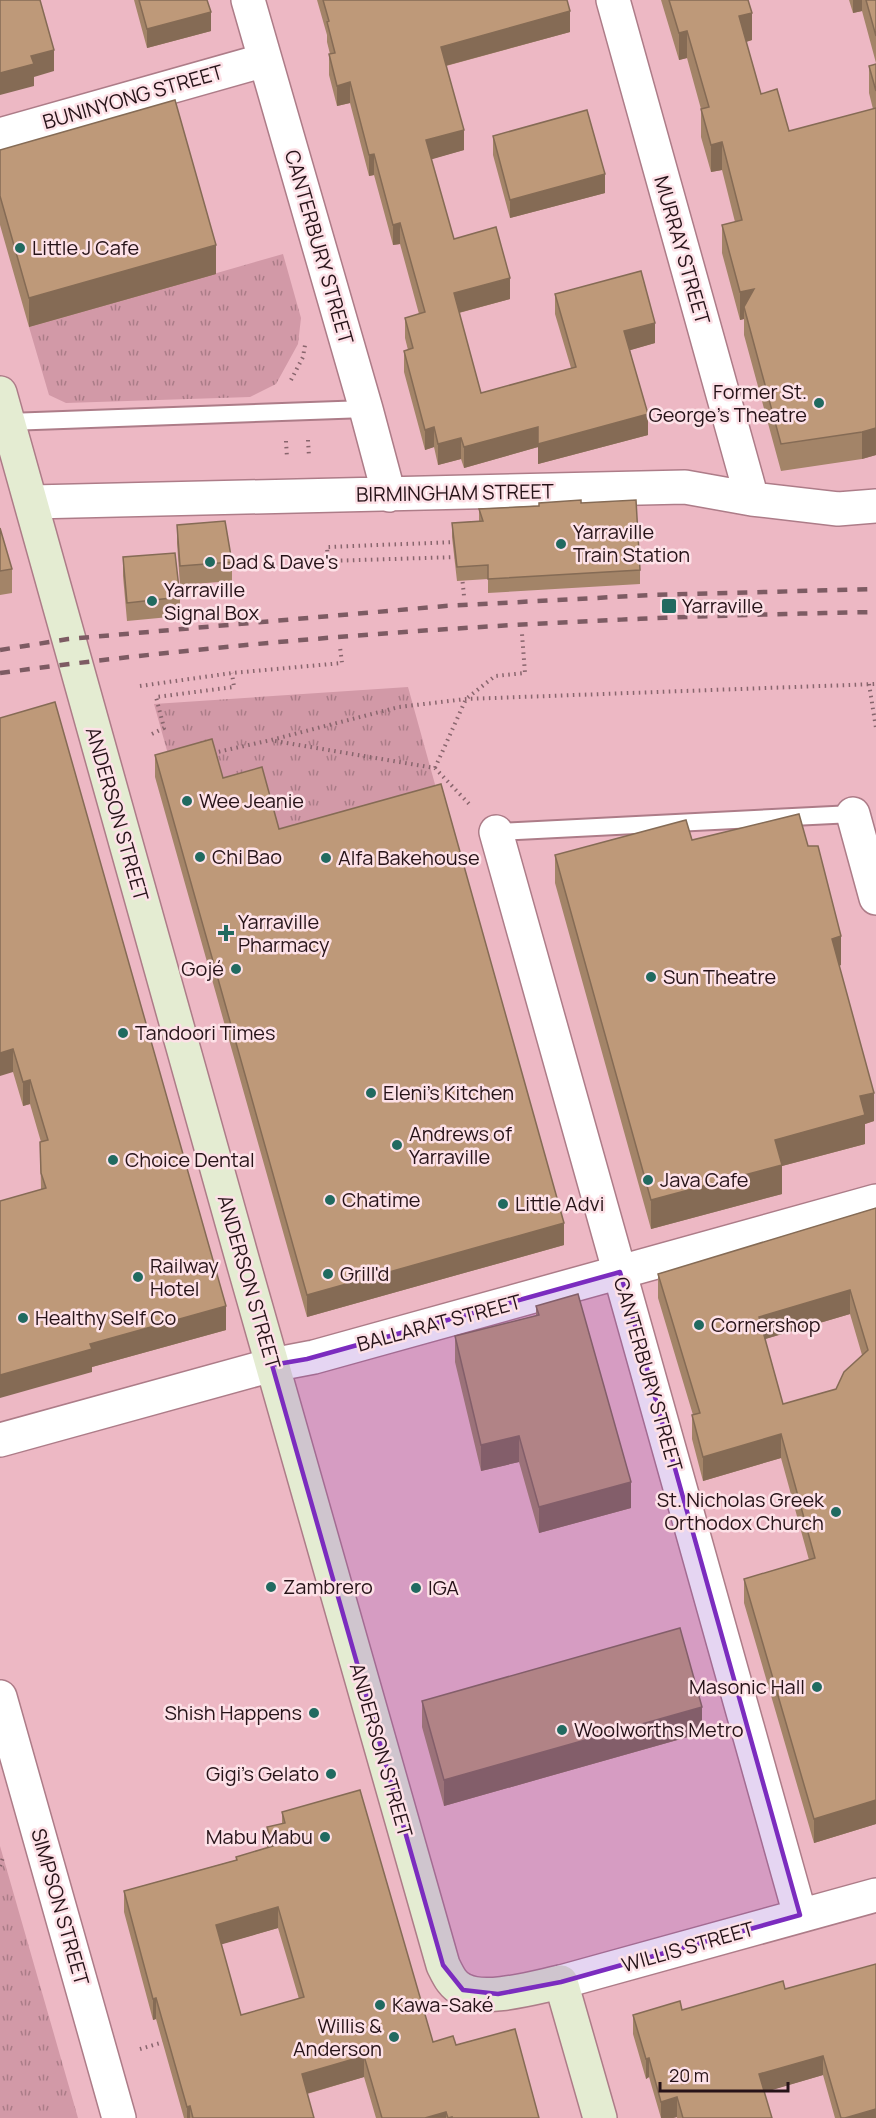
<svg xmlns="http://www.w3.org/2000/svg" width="876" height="2118" font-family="Manrope,sans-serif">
<defs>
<pattern id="grass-tufts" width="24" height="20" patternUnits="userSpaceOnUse" patternTransform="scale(1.5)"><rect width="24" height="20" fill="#d299a7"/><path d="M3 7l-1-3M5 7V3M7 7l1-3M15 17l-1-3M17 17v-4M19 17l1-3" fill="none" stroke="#aa7c87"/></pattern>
</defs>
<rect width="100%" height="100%" fill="#edb8c4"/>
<!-- grass -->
<path fill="url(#grass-tufts)" d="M 283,254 L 301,318 L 298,344 L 276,384 L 250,397 L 66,403 L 49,395 L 29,327 Z
M 408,687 L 441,806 L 279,852 L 173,772 L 154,704 Z
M 0,1846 L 78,2118 L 0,2118 Z"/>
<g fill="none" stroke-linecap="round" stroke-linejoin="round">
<defs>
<path id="lane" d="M 8,422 L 366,409
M 496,832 L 853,814"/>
<path id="street" d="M 248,0 L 366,409 L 389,495
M 613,0 L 752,499
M 0,135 L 265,60
M 32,502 L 685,487 L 752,499 L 838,509 L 876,506
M 853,814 L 876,898
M 496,832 L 800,1915
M 0,1440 L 272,1365 L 314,1357 L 876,1201
M 0,1697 L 119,2118
M 561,1982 L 876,1895"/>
<path id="secondary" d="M 0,393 L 245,1269 L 443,1965 C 448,1975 452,1985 463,1990 C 486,2002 536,1987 561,1982 L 600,2118"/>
</defs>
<!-- lane casing -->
<use href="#lane" stroke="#ad7c88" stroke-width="20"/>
<!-- street casing -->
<use href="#street" stroke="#ad7c88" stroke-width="36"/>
<!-- secondary casing -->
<use href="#secondary" stroke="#ad7c88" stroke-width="36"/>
<!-- path -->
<path stroke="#88656d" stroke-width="4" stroke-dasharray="1.5 4.5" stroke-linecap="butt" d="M 291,380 L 303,357 L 305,345
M 308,440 L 309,457
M 286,441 L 287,458
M 456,542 L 327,547 L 328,561 L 457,557
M 462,576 L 464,596
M 869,684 L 876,728
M 140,686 L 232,673 L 342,663 L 340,647
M 152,734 L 164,728 L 156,697 L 234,687 L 232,673
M 275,741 L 435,768 L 471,806
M 213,753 L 271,740 L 399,707 L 466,699 L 876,684
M 435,768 L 466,699 L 495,676 L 525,673 L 522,634
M 0,1866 L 4,1855
M 140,2049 L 167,2041"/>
<!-- lane -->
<use href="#lane" stroke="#fff" stroke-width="16"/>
<!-- street -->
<use href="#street" stroke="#fff" stroke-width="33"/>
<!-- secondary -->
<use href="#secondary" stroke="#e4ecd2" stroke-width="33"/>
<!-- rail -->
<path stroke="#7d5b63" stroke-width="4.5" stroke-dasharray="10 10" stroke-linecap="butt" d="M 0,650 L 68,639 L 445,606 L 652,595 L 876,589
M 0,673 C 290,634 583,617 876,612"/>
</g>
<!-- wall -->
<path fill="#a38468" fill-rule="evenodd" d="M 134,0 L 207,0 L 211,31 L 147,48 Z
M 317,0 L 567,0 L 570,32 L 446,66 L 464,150 L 431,159 L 454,239 L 510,299 L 459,313 L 481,393 L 571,368 L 555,314 L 555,294 L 655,343 L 630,350 L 648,435 L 538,464 L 538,447 L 464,468 L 461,459 L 438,465 L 434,447 L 425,450 L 404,372 L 404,351 L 408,350 L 405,338 L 405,318 L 419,314 L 400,244 L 393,245 L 374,175 L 369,176 L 350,103 L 337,106 L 329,75 L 329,54 L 330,54 L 327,42 L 327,35 Z
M 661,0 L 748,0 L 752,40 L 746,42 L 761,94 L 789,131 L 873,109 L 869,93 L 869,66 L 876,64 L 876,455 L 862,459 L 781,471 L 744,335 L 744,319 L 740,320 L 722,253 L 722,225 L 735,222 L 722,170 L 711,172 L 701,137 L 701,109 L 687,58 L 679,60 Z
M 849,0 L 876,0 L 876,63 L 862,11 L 853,13 Z
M 493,136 L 605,193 L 510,218 L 493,155 Z
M 0,150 L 216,274 L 29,327 L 0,225 Z
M 581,503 L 640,570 L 640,584 L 488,593 L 488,579 L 457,581 L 452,537 L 452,523 L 479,521 L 479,509 Z
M 177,525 L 232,562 L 232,581 L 180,585 L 177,543 Z
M 0,528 L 12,569 L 12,593 L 0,595 Z
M 123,557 L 180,597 L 180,616 L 127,621 L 123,576 Z
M 0,718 L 226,1330 L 92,1367 L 92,1372 L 41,1189 L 40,1142 L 41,1142 L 30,1104 L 23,1106 L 13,1072 Z
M 155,755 L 223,778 L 279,829 L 564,1245 L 307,1317 L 155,777 Z
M 692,840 L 841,965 L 839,966 L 874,1121 L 865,1124 L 865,1144 L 782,1166 L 782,1194 L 651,1229 L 555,883 L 555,855 Z
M 876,1208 L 876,1824 L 814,1843 L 744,1603 L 744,1579 L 809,1560 L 781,1458 L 703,1481 L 692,1439 L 692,1415 L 693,1415 L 658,1298 L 658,1274 ZM 850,1314 L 862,1355 L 836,1389 L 783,1404 L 765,1339 Z
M 536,1306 L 631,1508 L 539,1533 L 519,1462 L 481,1471 L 455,1362 L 455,1336 L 536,1316 Z
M 422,1701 L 702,1733 L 444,1806 L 422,1727 Z
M 282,1812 L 433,2042 L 456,2045 L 539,2118 L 376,2118 L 364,2077 L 307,2094 L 314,2118 L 184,2118 L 156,2019 L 153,2020 L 124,1912 L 124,1891 L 236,1860 L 236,1857 L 267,1848 L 267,1827 L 282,1824 ZM 278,1928 L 299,1999 L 241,2015 L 221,1944 Z
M 785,1989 L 876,2118 L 835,2118 L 823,2075 L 764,2092 L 772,2118 L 677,2118 L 677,2117 L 673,2118 L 661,2118 L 649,2077 L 646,2079 L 633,2034 L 633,2015 L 682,2010 Z"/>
<!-- shaded-wall -->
<path fill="#856b55" d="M 853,0 L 862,0 L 862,11 L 853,13 Z
M 570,11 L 570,32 L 441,67 L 441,47 Z
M 211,12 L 211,31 L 147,48 L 147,29 Z
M 752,13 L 752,40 L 739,44 L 739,16 Z
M 687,31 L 687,58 L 679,60 L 679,33 Z
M 54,50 L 54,71 L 34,77 L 34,86 L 0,95 L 0,73 L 31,56 Z
M 350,82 L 350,103 L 337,106 L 337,86 Z
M 464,130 L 464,150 L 426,161 L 426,140 Z
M 722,142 L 722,170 L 711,172 L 711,145 Z
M 374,154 L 374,175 L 369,176 L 369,155 Z
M 605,174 L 605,193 L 510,218 L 510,200 Z
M 400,223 L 400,244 L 393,245 L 393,225 Z
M 216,245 L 216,274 L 29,327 L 29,298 Z
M 510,278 L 510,299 L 454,314 L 454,293 Z
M 754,289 L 744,307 L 744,319 L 740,320 L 740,292 Z
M 655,323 L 655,343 L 624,352 L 624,331 Z
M 648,414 L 648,435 L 538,464 L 538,444 Z
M 434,427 L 434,447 L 425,450 L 425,430 Z
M 538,427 L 538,447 L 464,468 L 464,447 Z
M 876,428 L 876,455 L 862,459 L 862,432 Z
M 461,438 L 461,459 L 438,465 L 438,444 Z
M 841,936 L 841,965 L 832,968 L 832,939 Z
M 13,1049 L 13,1072 L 0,1076 L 0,1053 Z
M 30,1080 L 30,1104 L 23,1106 L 23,1082 Z
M 874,1093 L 874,1121 L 865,1124 L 865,1144 L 782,1166 L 782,1194 L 651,1229 L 651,1200 L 860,1096 Z
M 564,1223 L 564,1245 L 307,1317 L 307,1295 Z
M 850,1290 L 850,1314 L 759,1341 L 759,1317 Z
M 226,1306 L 226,1330 L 92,1367 L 92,1372 L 0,1398 L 0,1375 L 90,1344 Z
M 781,1434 L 781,1458 L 703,1481 L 703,1457 Z
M 519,1436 L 519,1462 L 481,1471 L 481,1445 Z
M 631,1482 L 631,1508 L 539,1533 L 539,1507 Z
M 702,1707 L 702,1733 L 444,1806 L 444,1780 Z
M 876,1800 L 876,1824 L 814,1843 L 814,1819 Z
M 278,1907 L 278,1928 L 216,1946 L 216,1925 Z
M 156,1998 L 156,2019 L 153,2020 L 153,1999 Z
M 364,2056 L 364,2077 L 302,2095 L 302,2074 Z
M 823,2056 L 823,2075 L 759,2094 L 759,2074 Z
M 649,2058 L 649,2077 L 646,2079 L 646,2059 Z
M 677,2097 L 677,2117 L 673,2118 L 661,2118 L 661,2102 Z
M 190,2106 L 190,2118 L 187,2118 L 187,2107 Z
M 876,2109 L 876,2118 L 845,2118 Z
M 446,2112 L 446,2118 L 425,2118 Z"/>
<!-- building -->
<path fill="#be9979" stroke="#856b55" stroke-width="1.5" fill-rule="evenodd" d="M 0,0 L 40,0 L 54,50 L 31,56 L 34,64 L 0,73 Z
M 139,0 L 207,0 L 211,12 L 147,29 Z
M 323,0 L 567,0 L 570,11 L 441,47 L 464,130 L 426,140 L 454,239 L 496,227 L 510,278 L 454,293 L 481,393 L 576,367 L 555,294 L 641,271 L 655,323 L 624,331 L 648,414 L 538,444 L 538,427 L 464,447 L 461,438 L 438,444 L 434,427 L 425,430 L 404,351 L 413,348 L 405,318 L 425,312 L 400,223 L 393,225 L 374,154 L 369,155 L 350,82 L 337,86 L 329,54 L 335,53 L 327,22 L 329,21 Z
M 669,0 L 748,0 L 752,13 L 739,16 L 761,94 L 777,89 L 789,131 L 876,108 L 876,428 L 862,432 L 781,444 L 744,307 L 754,289 L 740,292 L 722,225 L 742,220 L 722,142 L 711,145 L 701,109 L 709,107 L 687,31 L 679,33 Z
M 866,0 L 876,0 L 876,36 Z
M 876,64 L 876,91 L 869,66 Z
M 175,100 L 216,245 L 29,298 L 0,196 L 0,150 Z
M 587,110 L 605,174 L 510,200 L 493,136 Z
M 581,500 L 581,503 L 636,500 L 640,570 L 488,579 L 488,565 L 457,567 L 452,523 L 483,521 L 479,509 L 539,506 L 539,503 Z
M 225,521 L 232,562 L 180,566 L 177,525 Z
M 0,528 L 12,569 L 0,571 Z
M 175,553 L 180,597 L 127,603 L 123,557 Z
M 55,702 L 226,1306 L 90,1344 L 92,1349 L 0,1375 L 0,1201 L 46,1188 L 41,1173 L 40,1142 L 48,1140 L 30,1080 L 23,1082 L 13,1049 L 0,1053 L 0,718 Z
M 212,739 L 223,778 L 262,767 L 279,829 L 441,784 L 564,1223 L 307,1295 L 155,755 Z
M 799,814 L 808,846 L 818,846 L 841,936 L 832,939 L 874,1093 L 860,1096 L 865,1115 L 775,1140 L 782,1165 L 651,1200 L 555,855 L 686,820 L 692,840 Z
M 876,1208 L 876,1800 L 814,1819 L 744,1579 L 815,1558 L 781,1434 L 703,1457 L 692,1415 L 700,1413 L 658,1274 ZM 850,1290 L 868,1350 L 844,1372 L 836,1389 L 783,1404 L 759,1317 Z
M 578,1294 L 631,1482 L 539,1507 L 519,1436 L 481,1445 L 455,1336 L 539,1315 L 536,1306 Z
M 680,1628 L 702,1707 L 444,1780 L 422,1701 Z
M 360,1790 L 433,2042 L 453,2036 L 456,2045 L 515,2029 L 539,2118 L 452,2118 L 452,2117 L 448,2118 L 446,2112 L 425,2118 L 382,2118 L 364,2056 L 302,2074 L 314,2118 L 193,2118 L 190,2106 L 187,2107 L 156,1998 L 153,1999 L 124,1891 L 237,1860 L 236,1857 L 273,1846 L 267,1827 L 285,1823 L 282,1812 ZM 278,1907 L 304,1997 L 241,2015 L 216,1925 Z
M 876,1964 L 876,2109 L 845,2118 L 841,2118 L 823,2056 L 759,2074 L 772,2118 L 683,2118 L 677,2097 L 661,2102 L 649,2058 L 646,2059 L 633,2015 L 680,2001 L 682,2010 L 783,1981 L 785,1989 Z"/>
<!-- marked area -->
<path fill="#7b2cbf" fill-opacity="0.2" stroke="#7b2cbf" stroke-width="4.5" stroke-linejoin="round" d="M 620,1272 L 800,1915 L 561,1982 L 498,1994 L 463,1990 L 443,1965 L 272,1365 L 307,1359 Z"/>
<!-- markers -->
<g fill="#216a60" stroke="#fde1e7" stroke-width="2">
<circle cx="20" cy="248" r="6"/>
<circle cx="819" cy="403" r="6"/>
<circle cx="561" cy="544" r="6"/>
<circle cx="210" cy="562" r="6"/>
<circle cx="152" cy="601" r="6"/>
<rect x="661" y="598" width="16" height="16" rx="3"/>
<circle cx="187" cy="801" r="6"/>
<circle cx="200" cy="857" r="6"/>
<circle cx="326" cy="858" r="6"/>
<path d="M223 924h6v6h6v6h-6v6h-6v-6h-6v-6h6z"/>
<circle cx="236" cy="969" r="6"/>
<circle cx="651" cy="977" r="6"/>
<circle cx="123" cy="1033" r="6"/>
<circle cx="371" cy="1093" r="6"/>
<circle cx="397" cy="1145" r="6"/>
<circle cx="113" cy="1160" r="6"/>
<circle cx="648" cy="1180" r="6"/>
<circle cx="330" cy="1200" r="6"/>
<circle cx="503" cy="1204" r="6"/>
<circle cx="328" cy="1274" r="6"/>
<circle cx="138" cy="1277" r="6"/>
<circle cx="23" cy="1318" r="6"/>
<circle cx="699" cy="1325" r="6"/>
<circle cx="836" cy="1512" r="6"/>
<circle cx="271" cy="1587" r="6"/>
<circle cx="416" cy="1588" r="6"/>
<circle cx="817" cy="1687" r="6"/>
<circle cx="314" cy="1713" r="6"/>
<circle cx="562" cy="1730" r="6"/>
<circle cx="331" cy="1774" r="6"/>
<circle cx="325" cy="1837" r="6"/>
<circle cx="380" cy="2005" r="6"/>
<circle cx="394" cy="2037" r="6"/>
</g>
<g text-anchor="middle" stroke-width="5" stroke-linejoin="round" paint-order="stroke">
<!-- street labels -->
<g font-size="20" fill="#261318" stroke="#fde1e7">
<text transform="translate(133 97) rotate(-16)" y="7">BUNINYONG STREET</text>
<text transform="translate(319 247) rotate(74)" y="7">CANTERBURY STREET</text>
<text transform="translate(682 250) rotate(74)" y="7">MURRAY STREET</text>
<text transform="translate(455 493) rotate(-1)" y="7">BIRMINGHAM STREET</text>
<text transform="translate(117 814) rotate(74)" y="7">ANDERSON STREET</text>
<text transform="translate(249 1282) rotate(74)" y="7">ANDERSON STREET</text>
<text transform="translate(439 1323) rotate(-15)" y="7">BALLARAT STREET</text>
<text transform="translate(648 1374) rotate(74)" y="7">CANTERBURY STREET</text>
<text transform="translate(381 1750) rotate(74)" y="7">ANDERSON STREET</text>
<text transform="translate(60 1907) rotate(74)" y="7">SIMPSON STREET</text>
<text transform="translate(688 1947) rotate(-16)" y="7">WILLIS STREET</text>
</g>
<!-- poi labels -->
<g font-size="20" fill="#261318" stroke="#fde1e7" text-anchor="start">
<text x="32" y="255">Little J Cafe</text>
<text x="807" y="399" text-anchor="end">Former St.<tspan x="807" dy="23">George's Theatre</tspan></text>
<text x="573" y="539">Yarraville<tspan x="573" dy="23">Train Station</tspan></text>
<text x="222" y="569">Dad &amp; Dave's</text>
<text x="164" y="597">Yarraville<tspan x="164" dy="23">Signal Box</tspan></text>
<text x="682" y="613">Yarraville</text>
<text x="199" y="808">Wee Jeanie</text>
<text x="212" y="864">Chi Bao</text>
<text x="338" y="865">Alfa Bakehouse</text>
<text x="238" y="929">Yarraville<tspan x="238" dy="23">Pharmacy</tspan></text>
<text x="224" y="976" text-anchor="end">Gojé</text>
<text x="663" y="984">Sun Theatre</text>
<text x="135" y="1040">Tandoori Times</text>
<text x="383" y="1100">Eleni's Kitchen</text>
<text x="409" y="1141">Andrews of<tspan x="409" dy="23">Yarraville</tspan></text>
<text x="125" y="1167">Choice Dental</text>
<text x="660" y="1187">Java Cafe</text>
<text x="342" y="1207">Chatime</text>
<text x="515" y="1211">Little Advi</text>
<text x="150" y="1273">Railway<tspan x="150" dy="23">Hotel</tspan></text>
<text x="340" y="1281">Grill'd</text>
<text x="35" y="1325">Healthy Self Co</text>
<text x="711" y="1332">Cornershop</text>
<text x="824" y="1507" text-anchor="end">St. Nicholas Greek<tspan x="824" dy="23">Orthodox Church</tspan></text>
<text x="283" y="1594">Zambrero</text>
<text x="428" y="1595">IGA</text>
<text x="805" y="1694" text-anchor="end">Masonic Hall</text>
<text x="302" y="1720" text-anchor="end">Shish Happens</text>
<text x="574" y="1737">Woolworths Metro</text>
<text x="319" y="1781" text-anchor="end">Gigi's Gelato</text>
<text x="313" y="1844" text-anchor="end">Mabu Mabu</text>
<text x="392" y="2012">Kawa-Saké</text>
<text x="382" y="2033" text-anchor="end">Willis &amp;<tspan x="382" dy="23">Anderson</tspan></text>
</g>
</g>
<!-- scale -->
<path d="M660 2082v9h128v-9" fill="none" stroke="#261318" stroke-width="3"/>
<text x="669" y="2082" font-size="18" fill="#261318" stroke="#fde1e7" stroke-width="4.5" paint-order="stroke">20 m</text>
</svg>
